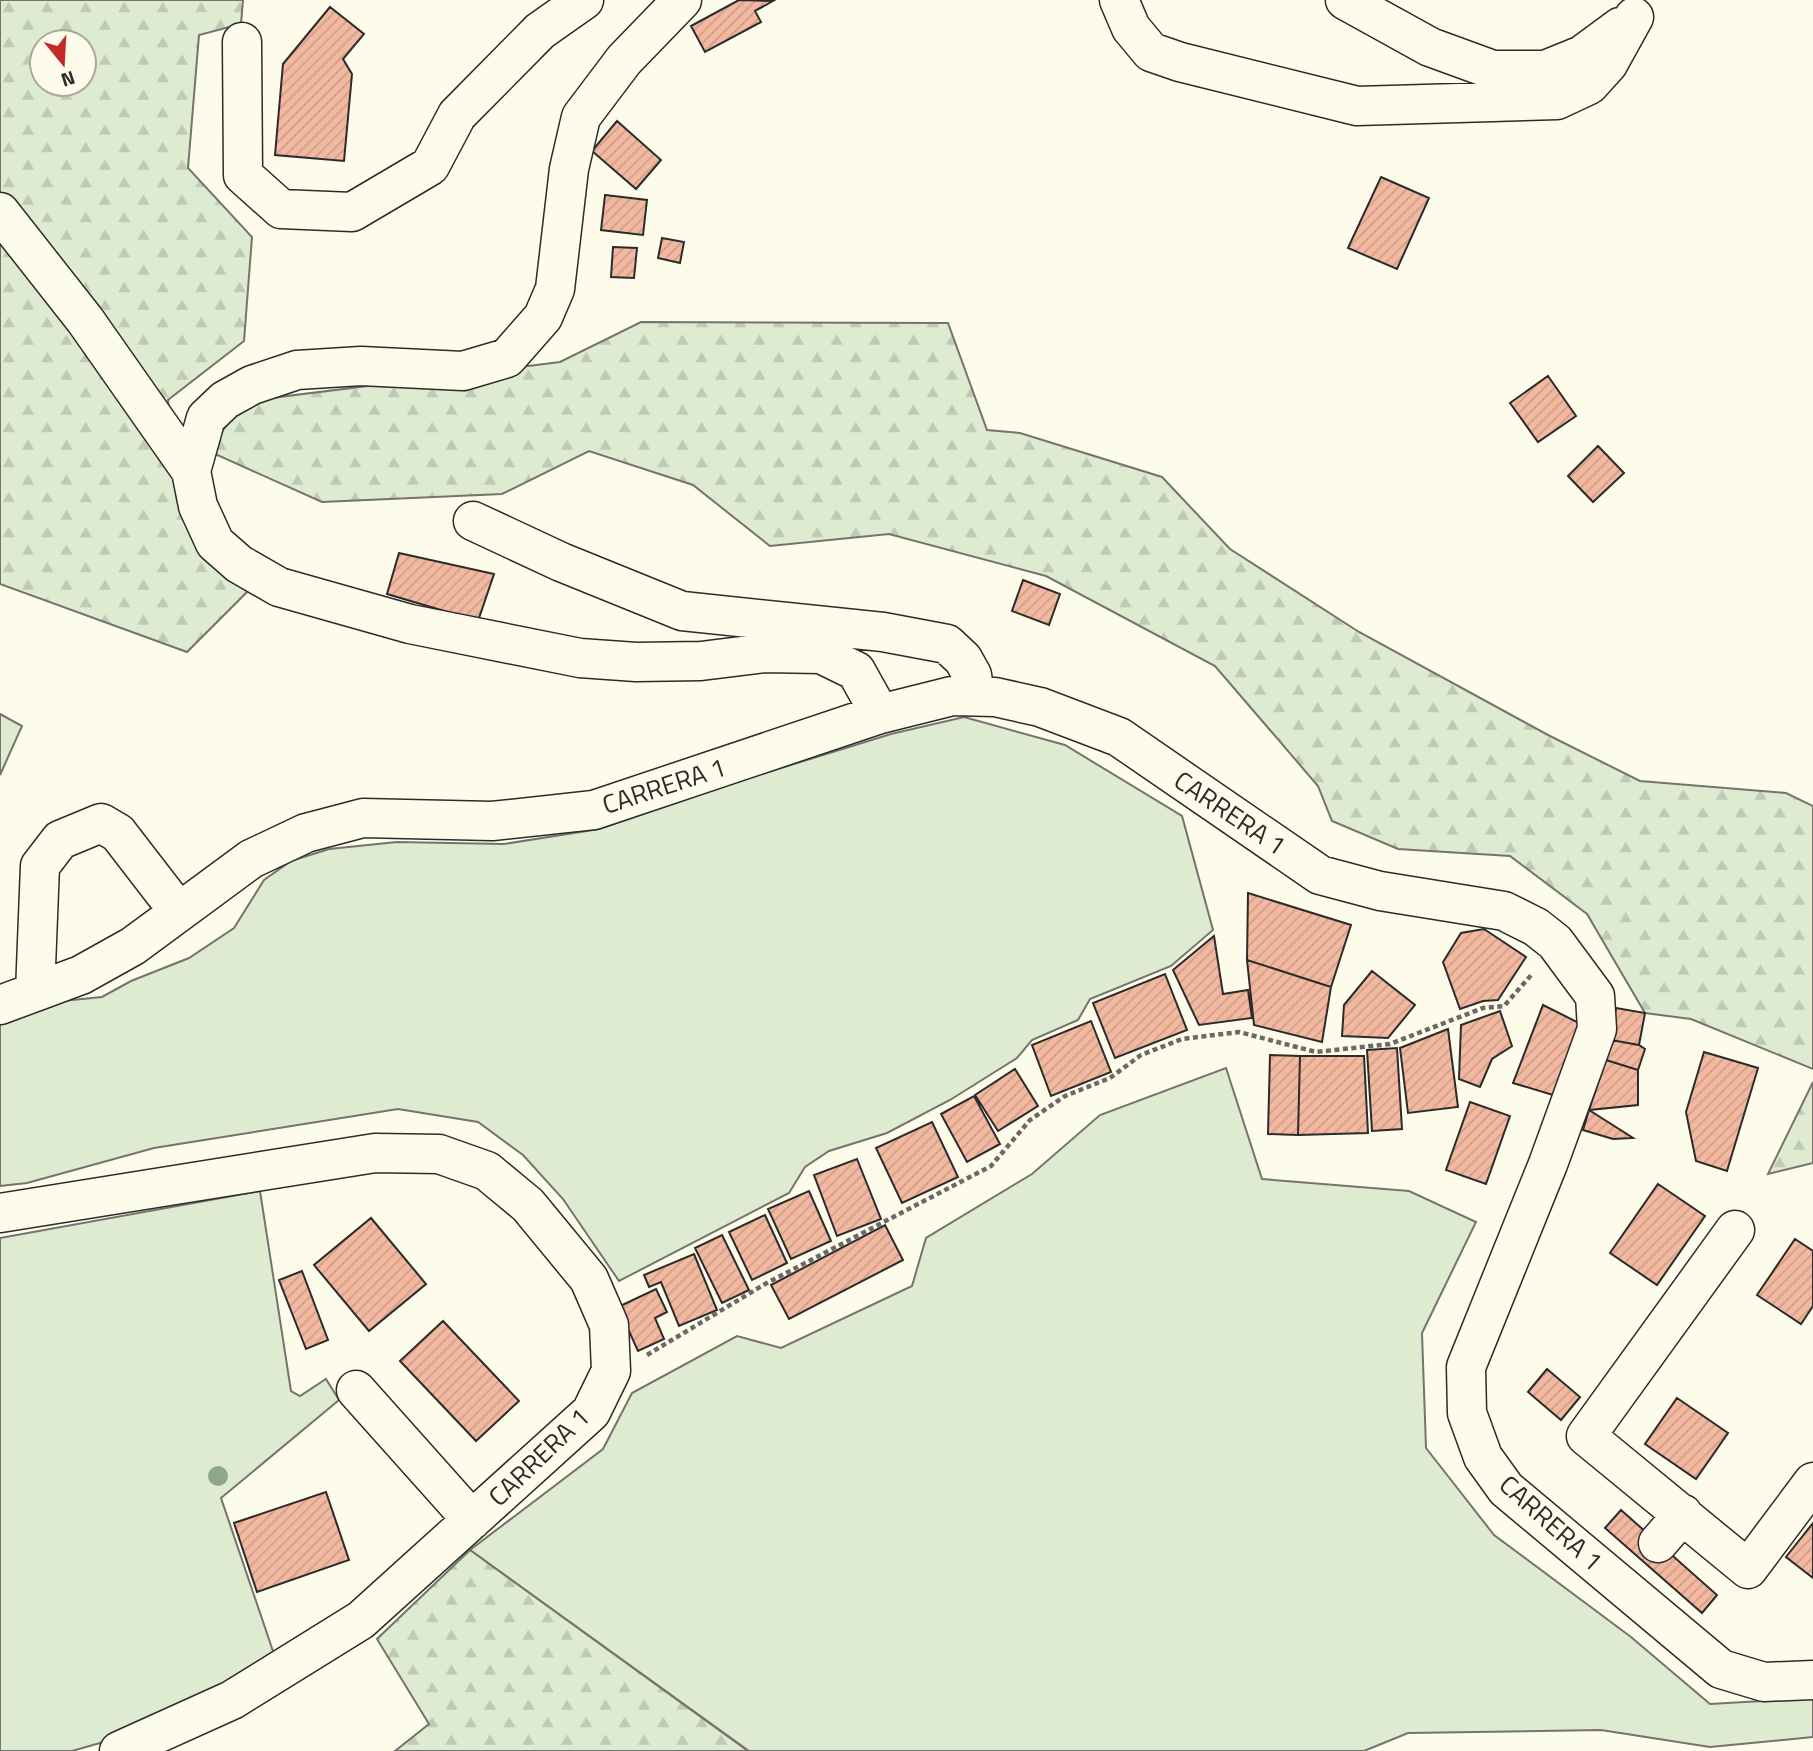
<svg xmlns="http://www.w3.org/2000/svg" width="1813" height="1751" font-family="'Titillium Web',sans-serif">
<defs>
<pattern id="forest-firs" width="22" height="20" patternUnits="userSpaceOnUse" patternTransform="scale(1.75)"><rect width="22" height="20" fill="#deebd1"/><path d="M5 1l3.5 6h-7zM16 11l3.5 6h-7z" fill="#bfcab4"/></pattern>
<pattern id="building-hatch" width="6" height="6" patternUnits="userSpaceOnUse" patternTransform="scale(1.75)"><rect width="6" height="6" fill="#f2b8a0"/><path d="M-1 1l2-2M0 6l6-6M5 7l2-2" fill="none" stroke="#d09e8a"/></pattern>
</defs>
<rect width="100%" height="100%" fill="#fdfbea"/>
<!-- grass -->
<path fill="#deebd1" stroke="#74746e" stroke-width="2" d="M 0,714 L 22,726 L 0,775 Z
M 964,717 L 1065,745 L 1182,816 L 1213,930 L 1171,966 L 1090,999 L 1078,1020 L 1032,1040 L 1017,1058 L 950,1100 L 887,1133 L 829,1151 L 805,1167 L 789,1193 L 619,1281 L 563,1199 L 523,1155 L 478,1122 L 398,1109 L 154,1148 L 27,1183 L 0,1186 L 0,1021 L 62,1001 L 102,997 L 131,981 L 189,958 L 234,928 L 264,880 L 291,861 L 329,849 L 397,842 L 504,844 L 599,829 L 739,781 L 891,734 Z
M 1226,1068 L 1262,1179 L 1409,1191 L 1476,1222 L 1422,1333 L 1426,1448 L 1494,1535 L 1631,1637 L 1710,1704 L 1813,1698 L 1813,1737 L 1710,1747 L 1601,1730 L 1408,1733 L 1364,1751 L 749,1751 L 470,1550 L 603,1449 L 632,1393 L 737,1336 L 781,1348 L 912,1286 L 926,1238 L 1032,1174 L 1100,1115 Z
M 260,1191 L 291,1391 L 300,1396 L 326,1379 L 339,1400 L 221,1498 L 275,1657 L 226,1688 L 100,1743 L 72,1751 L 0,1751 L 0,1238 Z"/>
<!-- forest -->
<path fill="url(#forest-firs)" stroke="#74746e" stroke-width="2" fill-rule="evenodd" d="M 0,0 L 243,0 L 241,24 L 199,35 L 188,168 L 252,237 L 244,341 L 168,400 L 175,464 L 257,582 L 187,652 L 0,584 ZM 42,42 L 84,42 L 84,84 L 42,84 Z
M 641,322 L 948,323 L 987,430 L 1020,433 L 1162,477 L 1230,549 L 1359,632 L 1548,735 L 1640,781 L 1786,793 L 1813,806 L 1813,1069 L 1691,1019 L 1645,1013 L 1587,914 L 1510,856 L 1398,849 L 1332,821 L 1318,786 L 1215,666 L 1046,576 L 889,534 L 770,546 L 693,485 L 589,451 L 502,494 L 322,502 L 206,450 L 247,401 L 560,362 Z
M 1813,1082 L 1813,1163 L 1768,1174 Z
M 470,1550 L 748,1751 L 749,1751 L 395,1751 L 429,1724 L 377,1639 Z"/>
<!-- building -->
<path fill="url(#building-hatch)" stroke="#2b2b2b" stroke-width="2" d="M 739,0 L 773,1 L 755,11 L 761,22 L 705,52 L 691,26 Z
M 330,7 L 364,34 L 343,59 L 352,74 L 344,161 L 275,155 L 283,64 Z
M 617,121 L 661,160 L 636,189 L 592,151 Z
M 1381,177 L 1429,198 L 1397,269 L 1348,248 Z
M 605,195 L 647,200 L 643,235 L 601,230 Z
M 662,238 L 684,242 L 680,263 L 658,258 Z
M 613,247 L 637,248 L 634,278 L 611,277 Z
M 1548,376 L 1576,416 L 1538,442 L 1510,403 Z
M 1598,446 L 1624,473 L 1593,502 L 1568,476 Z
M 399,553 L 494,574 L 478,621 L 387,594 Z
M 1023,580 L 1060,594 L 1049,625 L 1012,611 Z
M 1248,893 L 1351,925 L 1331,987 L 1247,960 Z
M 1484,929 L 1526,957 L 1498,1000 L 1483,1001 L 1460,1009 L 1443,962 L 1461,933 Z
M 1214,936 L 1223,994 L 1248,990 L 1252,1018 L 1199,1025 L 1173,970 Z
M 1247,960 L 1331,987 L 1322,1042 L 1254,1025 Z
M 1372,971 L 1415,1005 L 1388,1038 L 1342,1036 L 1344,1005 Z
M 1165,974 L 1187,1030 L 1115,1058 L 1093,1003 Z
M 1543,1005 L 1581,1024 L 1553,1095 L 1513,1083 Z
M 1616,1008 L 1645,1013 L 1639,1045 L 1611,1040 Z
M 1500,1011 L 1512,1046 L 1492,1059 L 1480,1087 L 1459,1079 L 1461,1025 Z
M 1091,1021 L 1111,1072 L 1051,1096 L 1032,1045 Z
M 1448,1029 L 1458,1107 L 1408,1113 L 1400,1048 Z
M 1611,1040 L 1639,1045 L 1645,1049 L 1638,1070 L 1606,1060 Z
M 1397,1048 L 1402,1129 L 1372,1131 L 1367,1050 Z
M 1704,1052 L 1758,1068 L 1727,1171 L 1696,1161 L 1686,1112 Z
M 1270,1055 L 1300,1056 L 1298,1135 L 1268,1134 Z
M 1300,1056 L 1364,1056 L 1368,1133 L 1298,1135 Z
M 1606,1060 L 1638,1070 L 1638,1105 L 1589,1110 Z
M 1015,1069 L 1038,1106 L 998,1131 L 975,1095 Z
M 974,1096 L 1000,1144 L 967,1162 L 941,1114 Z
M 1470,1102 L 1510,1116 L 1486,1184 L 1446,1170 Z
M 1589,1110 L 1633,1138 L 1613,1139 L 1583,1130 Z
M 932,1122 L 958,1177 L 902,1203 L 876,1148 Z
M 857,1159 L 881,1219 L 837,1236 L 814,1175 Z
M 1658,1184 L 1705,1216 L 1657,1285 L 1610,1253 Z
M 809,1191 L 831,1241 L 791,1259 L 768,1209 Z
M 765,1215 L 787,1263 L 752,1280 L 729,1232 Z
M 371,1218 L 426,1284 L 369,1331 L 314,1265 Z
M 885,1225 L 903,1260 L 789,1319 L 771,1285 Z
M 722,1235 L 749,1290 L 722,1303 L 695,1248 Z
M 1795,1239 L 1813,1251 L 1813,1306 L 1801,1324 L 1757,1295 Z
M 694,1254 L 717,1310 L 679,1326 L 661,1282 L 649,1287 L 644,1275 Z
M 302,1271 L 328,1340 L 306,1349 L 279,1280 Z
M 656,1289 L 667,1312 L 655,1318 L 664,1339 L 638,1351 L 618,1307 Z
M 443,1321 L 519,1401 L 476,1441 L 400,1361 Z
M 1547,1369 L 1580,1397 L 1561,1420 L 1528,1392 Z
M 1677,1398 L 1728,1433 L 1696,1479 L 1645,1444 Z
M 326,1492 L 349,1560 L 257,1592 L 234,1523 Z
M 1621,1510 L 1717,1595 L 1702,1613 L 1605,1528 Z
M 1813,1523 L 1813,1578 L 1786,1557 Z"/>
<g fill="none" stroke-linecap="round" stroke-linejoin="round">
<defs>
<path id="minor" d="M 1119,0 L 1131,28 L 1151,52 L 1180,62 L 1357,106 L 1557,100 L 1589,85 L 1608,64 L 1634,17
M 1345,0 L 1430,47 L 1493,70 L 1545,70 L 1582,55 L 1620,27
M 242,42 L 243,175 L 281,209 L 352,212 L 430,166 L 457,115 L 540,31 L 584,0
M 0,212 L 85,320 L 191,471 L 198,506 L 215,543 L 239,564 L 279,587 L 410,624 L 580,658 L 636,662 L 701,661 L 765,653 L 821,654 L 856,671 L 880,714
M 191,471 L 206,418 L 225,400 L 252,385 L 297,370 L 361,366 L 463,371 L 507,358 L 543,317 L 555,289 L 569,169 L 581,117 L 624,60 L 682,0
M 473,521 L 561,562 L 682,611 L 883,632 L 947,644 L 963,659 L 972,675 L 975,696
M 35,992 L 40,866 L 60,840 L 101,823 L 118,833 L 179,912
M 0,1005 L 81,975 L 133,946 L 251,859 L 306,833 L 363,818 L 492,821 L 594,810 L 880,714 L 952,696 L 995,697 L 1040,707 L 1119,737 L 1320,875 L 1380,891 L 1504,911 L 1536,927 L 1555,942 L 1595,996 L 1597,1029 L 1548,1164 L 1466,1367 L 1467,1413 L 1483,1457 L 1506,1489 L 1721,1669 L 1764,1682 L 1813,1680
M 0,1213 L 375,1153 L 439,1154 L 487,1171 L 528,1205 L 589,1279 L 609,1325 L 611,1371 L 591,1412 L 361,1620 L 232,1700 L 119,1751
M 1735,1230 L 1586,1436 L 1748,1569 L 1813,1482
M 356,1390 L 472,1520
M 1658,1543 L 1683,1514"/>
</defs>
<!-- minor casing -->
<use href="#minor" stroke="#2b2b2b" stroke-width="41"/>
<!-- path -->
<path stroke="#6a6964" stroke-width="4.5" stroke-dasharray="5 3.5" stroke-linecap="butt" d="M 647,1355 L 765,1284 L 991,1166 L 1030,1120 L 1065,1096 L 1110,1078 L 1141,1055 L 1182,1039 L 1239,1032 L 1316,1052 L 1390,1044 L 1483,1008 L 1504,1006 L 1533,973"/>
<!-- minor -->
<use href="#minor" stroke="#fdfbea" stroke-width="38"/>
</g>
<!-- trees -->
<circle fill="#8ea78a" cx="218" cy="1476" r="10"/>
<g text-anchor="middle" stroke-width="5" stroke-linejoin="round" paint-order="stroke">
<!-- street labels -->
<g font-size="26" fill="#2b2b2b" stroke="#fdfbea">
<text transform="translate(664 786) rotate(-18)" y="9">CARRERA 1</text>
<text transform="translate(1230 813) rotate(34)" y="9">CARRERA 1</text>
<text transform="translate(539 1457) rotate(-44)" y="9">CARRERA 1</text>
<text transform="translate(1551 1523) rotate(42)" y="9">CARRERA 1</text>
</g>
</g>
<!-- north arrow -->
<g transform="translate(63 63) rotate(162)"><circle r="33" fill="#fdfbea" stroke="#a9a89e" stroke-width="2"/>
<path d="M0-5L12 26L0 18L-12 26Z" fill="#c62828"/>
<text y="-10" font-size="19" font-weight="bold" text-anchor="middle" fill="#2b2b2b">N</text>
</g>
</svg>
